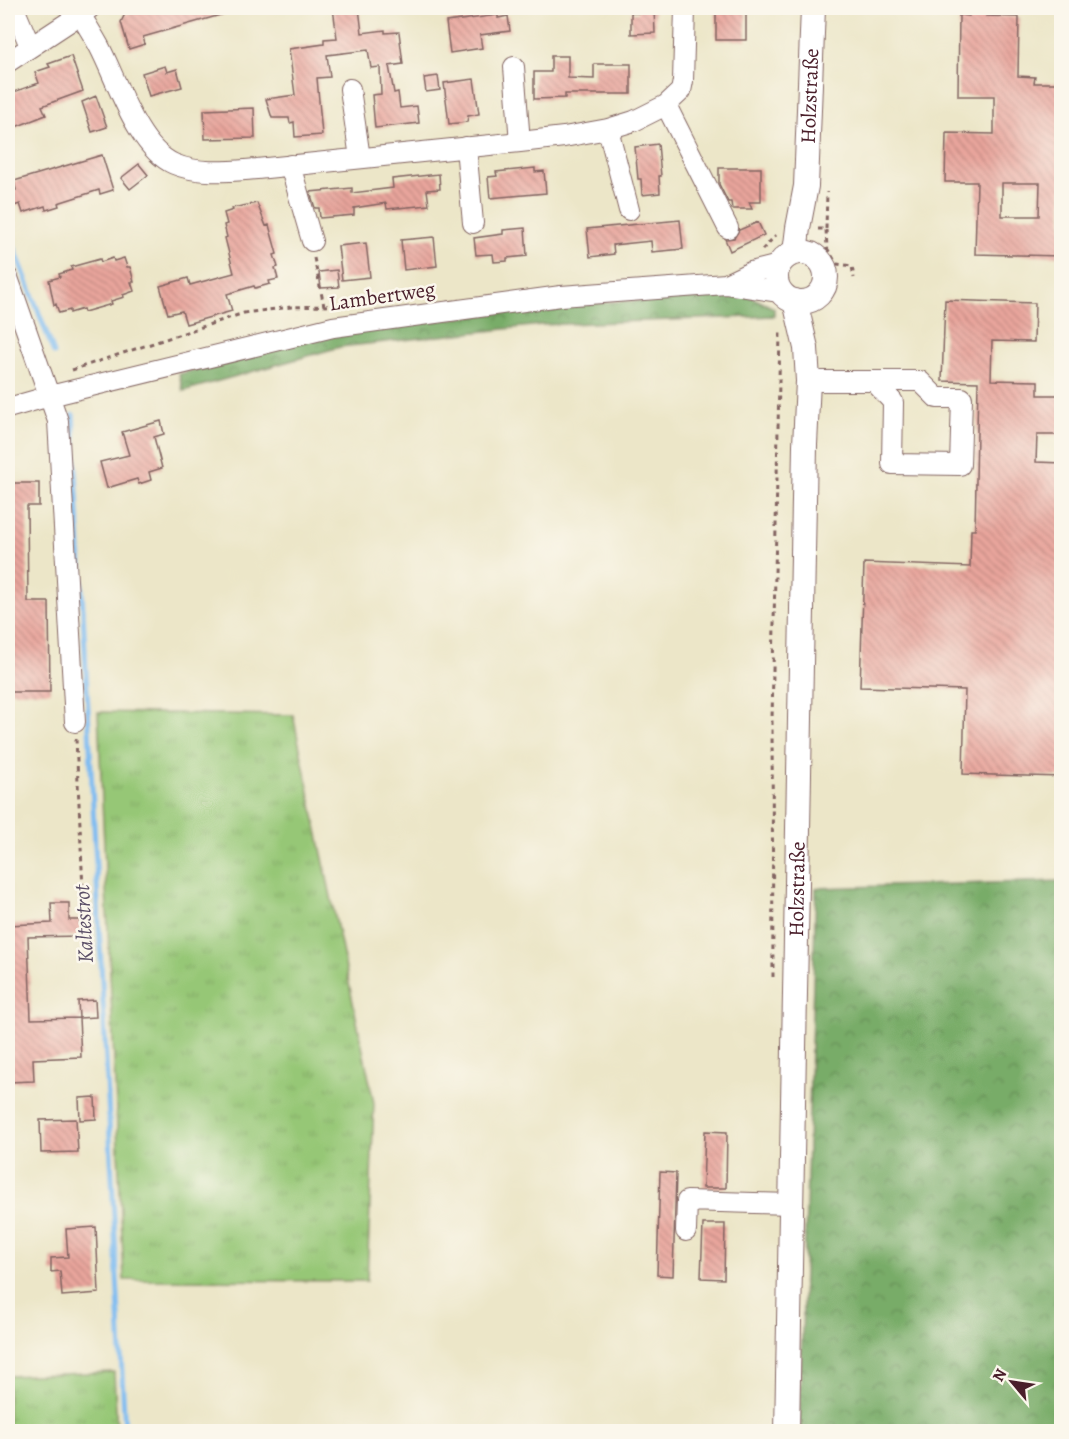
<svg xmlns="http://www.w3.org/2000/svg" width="1069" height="1439" font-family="Alegreya,serif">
<defs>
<pattern id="grass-tufts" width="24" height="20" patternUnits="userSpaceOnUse" patternTransform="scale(1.5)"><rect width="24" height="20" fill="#96c776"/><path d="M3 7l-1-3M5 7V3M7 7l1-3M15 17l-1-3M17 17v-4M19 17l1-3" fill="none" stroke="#83aa66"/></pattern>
<pattern id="forest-crowns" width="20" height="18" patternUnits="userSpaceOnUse" patternTransform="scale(1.5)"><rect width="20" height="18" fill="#78ac67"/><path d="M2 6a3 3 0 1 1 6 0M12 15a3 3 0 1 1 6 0" fill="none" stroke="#648b55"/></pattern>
<pattern id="building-back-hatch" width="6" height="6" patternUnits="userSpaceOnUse" patternTransform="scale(1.5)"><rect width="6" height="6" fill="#e9a59c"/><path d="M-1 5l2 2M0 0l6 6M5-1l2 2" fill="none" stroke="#bf867f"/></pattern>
</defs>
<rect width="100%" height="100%" fill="#fbf7ec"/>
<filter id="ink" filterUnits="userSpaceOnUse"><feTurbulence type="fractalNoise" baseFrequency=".0167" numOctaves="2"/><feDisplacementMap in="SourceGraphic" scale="12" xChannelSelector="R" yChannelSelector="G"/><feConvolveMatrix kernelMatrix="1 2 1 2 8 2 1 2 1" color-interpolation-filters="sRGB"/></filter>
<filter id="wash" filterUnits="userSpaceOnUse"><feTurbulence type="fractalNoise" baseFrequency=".008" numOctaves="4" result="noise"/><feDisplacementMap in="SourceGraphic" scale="24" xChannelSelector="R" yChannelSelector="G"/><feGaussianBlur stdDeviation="1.35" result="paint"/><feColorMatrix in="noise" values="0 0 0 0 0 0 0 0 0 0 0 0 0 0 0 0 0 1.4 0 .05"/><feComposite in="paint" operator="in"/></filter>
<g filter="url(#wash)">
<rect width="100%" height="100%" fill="#ece6c8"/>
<!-- grass -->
<path fill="url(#grass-tufts)" stroke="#707350" stroke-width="1.5" d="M 98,712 L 293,715 L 374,1103 L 367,1281 L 124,1280 Z
M 114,1372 L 117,1431 L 8,1431 L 8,1376 Z"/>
<!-- forest -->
<path fill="url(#forest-crowns)" stroke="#616649" stroke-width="1.5" d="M 747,295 L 774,308 L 774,316 L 541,325 L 340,347 L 183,391 L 179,374 L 337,333 L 540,308 L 611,302 Z
M 1061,881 L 1061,1431 L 799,1431 L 816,888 Z"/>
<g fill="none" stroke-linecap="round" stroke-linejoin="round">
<!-- stream -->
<path stroke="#7ebcf1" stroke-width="5" d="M 8,231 L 54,353
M 73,415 L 125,1432"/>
</g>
<g id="blocks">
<!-- building -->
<path fill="url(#building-back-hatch)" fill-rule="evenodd" d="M 149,8 L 230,8 L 231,12 L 143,37 L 145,44 L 129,49 L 121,22 L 125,14 Z
M 333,8 L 359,8 L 362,33 L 385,30 L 385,33 L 399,32 L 403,64 L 389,66 L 394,93 L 398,92 L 400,108 L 417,106 L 419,123 L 375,128 L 372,95 L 381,94 L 380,67 L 371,68 L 368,50 L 327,55 L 330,77 L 317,78 L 322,135 L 295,137 L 294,122 L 290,123 L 289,118 L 272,118 L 266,99 L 295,95 L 289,49 L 324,44 L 324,39 L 337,38 Z
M 638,8 L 654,8 L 655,33 L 631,34 L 631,13 L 638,13 Z
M 716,8 L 746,8 L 746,40 L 716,40 Z
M 969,8 L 986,8 L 986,16 L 1019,17 L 1018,76 L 1035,77 L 1034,83 L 1062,83 L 1062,256 L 975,254 L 977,182 L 945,182 L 946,133 L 994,134 L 994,96 L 958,96 L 959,15 L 969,16 ZM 1002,183 L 1040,183 L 1039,216 L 1002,216 Z
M 498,15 L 498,18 L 508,16 L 510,31 L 480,35 L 482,48 L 450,53 L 446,22 Z
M 71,56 L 83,91 L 42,106 L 46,115 L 8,130 L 8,94 L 39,83 L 35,72 L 50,67 L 48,64 Z
M 551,56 L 568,56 L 568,78 L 594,79 L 594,64 L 631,64 L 631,94 L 565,94 L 565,98 L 534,99 L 534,72 L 551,72 Z
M 165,66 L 167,72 L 177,69 L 182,87 L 149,96 L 142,73 Z
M 438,76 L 440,90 L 426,92 L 424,78 Z
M 474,79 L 479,114 L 468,116 L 467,122 L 449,124 L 444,83 Z
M 96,96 L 107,127 L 92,132 L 82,102 Z
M 254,108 L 255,138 L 205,139 L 204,110 Z
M 658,144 L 661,176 L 659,176 L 660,193 L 642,195 L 641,179 L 638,179 L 635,147 Z
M 102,155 L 113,190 L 100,194 L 99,190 L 58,203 L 59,206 L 46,210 L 45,206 L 23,213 L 20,204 L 8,208 L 8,193 L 16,190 L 14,181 Z
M 139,164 L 148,175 L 130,189 L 121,178 Z
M 535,168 L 535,172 L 544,171 L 546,193 L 490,198 L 488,177 L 497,176 L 496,172 Z
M 719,168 L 761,168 L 761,202 L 749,202 L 752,209 L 732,209 L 731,202 L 728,202 L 719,184 Z
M 439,174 L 440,189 L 427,190 L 429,205 L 387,209 L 386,203 L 354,208 L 354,215 L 320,218 L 319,208 L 315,208 L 310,192 L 352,188 L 352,193 L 393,188 L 392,179 Z
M 257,203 L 266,226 L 269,225 L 277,254 L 274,255 L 278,267 L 275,268 L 278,279 L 269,281 L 270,284 L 255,288 L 254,286 L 227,294 L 232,311 L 186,324 L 182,311 L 168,314 L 160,286 L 188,278 L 190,285 L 234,273 L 225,238 L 227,237 L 224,225 L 227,224 L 224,213 L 233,210 L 232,208 Z
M 680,220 L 683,249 L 652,252 L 651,241 L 613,245 L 614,254 L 590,257 L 587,229 Z
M 758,222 L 764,235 L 730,251 L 725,239 L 734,238 L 739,230 Z
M 525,228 L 527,256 L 507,258 L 507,261 L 494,262 L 493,254 L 476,255 L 474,238 L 503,234 L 503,230 Z
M 434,237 L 437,266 L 404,270 L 401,240 Z
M 366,243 L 370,277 L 342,280 L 338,246 Z
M 113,258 L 114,261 L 124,258 L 127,267 L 130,267 L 134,282 L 131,282 L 134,291 L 123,295 L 124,297 L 111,301 L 112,304 L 84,312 L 83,309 L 70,313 L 70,310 L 59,313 L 56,304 L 54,305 L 49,280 L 60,277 L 59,274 L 72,270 L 71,267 L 100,259 L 101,262 Z
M 337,270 L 339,287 L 321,288 L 319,272 Z
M 945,300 L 1035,303 L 1034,342 L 992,341 L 991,380 L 1038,381 L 1038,395 L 1062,395 L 1062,435 L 1037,435 L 1036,462 L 1062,463 L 1062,777 L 963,774 L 965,690 L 860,687 L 864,563 L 970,567 L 971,530 L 975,530 L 978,382 L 942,381 Z
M 161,421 L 164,434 L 154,437 L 162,468 L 149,472 L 151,480 L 139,484 L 137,479 L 107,488 L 100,462 L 129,455 L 122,432 Z
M 8,483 L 39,483 L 39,506 L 27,506 L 28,602 L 49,602 L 50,692 L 8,692 Z
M 51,903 L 69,903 L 69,920 L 80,920 L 81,936 L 28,937 L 31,1019 L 79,1018 L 81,1057 L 33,1059 L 34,1081 L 8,1082 L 8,925 L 52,923 Z
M 95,1000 L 96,1017 L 79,1018 L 78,1001 Z
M 95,1097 L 96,1119 L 80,1120 L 79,1098 Z
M 76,1119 L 78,1152 L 41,1153 L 40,1120 Z
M 705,1131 L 727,1132 L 726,1188 L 703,1188 Z
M 660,1172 L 676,1173 L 673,1276 L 657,1275 Z
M 703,1224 L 725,1224 L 724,1279 L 701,1278 Z
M 96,1227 L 99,1293 L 62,1296 L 60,1271 L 51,1272 L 51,1258 L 68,1257 L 66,1229 Z"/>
</g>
</g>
<g filter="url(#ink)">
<use href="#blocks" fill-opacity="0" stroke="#836562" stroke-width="1.5"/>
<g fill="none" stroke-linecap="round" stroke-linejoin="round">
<defs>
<path id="minor" d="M 14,8 L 30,46
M 80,14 C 86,24 93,35 99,46 C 117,80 137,148 174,164 C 200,175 230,171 257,169 L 520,142 L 564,137 L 608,129 L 634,121 L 666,105 L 681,91 L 683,81 L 685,8
M 8,62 L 90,8
M 514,67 L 520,142
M 350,89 L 360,158
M 666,105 L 728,228
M 608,129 L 629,210
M 466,147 L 473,223
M 290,165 L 312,241
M 8,278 L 58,421 L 75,722
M 726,284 L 751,272 L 779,265
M 808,381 L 920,381 L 937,398 L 962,398 L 960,465 L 892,464 L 893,402 L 874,381
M 8,408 L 50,396 L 333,327 L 561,296 L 726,284 L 780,292
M 686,1231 L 687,1201 L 792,1204"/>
<g id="major">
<circle cx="801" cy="277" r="25"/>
<path id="s1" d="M 795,253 L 798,228 L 806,186 L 813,8"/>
<path id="s2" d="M 787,1432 L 805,445 L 808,381 L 806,348 L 795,301"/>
</g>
</defs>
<!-- minor casing -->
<use href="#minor" stroke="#836562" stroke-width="22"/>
<!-- major casing -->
<use href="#major" stroke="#836562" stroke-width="26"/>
<!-- path -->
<path stroke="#836562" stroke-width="3" stroke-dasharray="4.5 4.5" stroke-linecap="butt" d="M 818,229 L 826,229 L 827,248 L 837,264 L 852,266 L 854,278
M 826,229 L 827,192
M 762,250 L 776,235
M 314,258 L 324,306
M 72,370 L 244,313 L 291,307 L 324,306 L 367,302
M 76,739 L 83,890
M 773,977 L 772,720 L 780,332"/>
<!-- minor -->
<use href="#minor" stroke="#fff" stroke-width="20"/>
<!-- major -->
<use href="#major" stroke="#fff" stroke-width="24"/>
</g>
</g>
<g text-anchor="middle" stroke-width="5" stroke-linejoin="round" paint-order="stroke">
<!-- street labels -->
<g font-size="21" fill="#4a1f2b" stroke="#fbf7ec">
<text dy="7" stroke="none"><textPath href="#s1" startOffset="158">Holzstraße</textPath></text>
<text transform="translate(382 296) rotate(-8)" y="7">Lambertweg</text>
<text dy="7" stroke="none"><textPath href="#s2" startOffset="543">Holzstraße</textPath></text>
</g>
<!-- water labels -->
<g font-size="22" font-style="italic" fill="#5a4e66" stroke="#fbf7ec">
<text transform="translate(83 924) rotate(-93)" y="8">Kaltestrot</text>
</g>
</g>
<!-- margin -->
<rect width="1069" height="1439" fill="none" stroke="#fbf7ec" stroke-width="30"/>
<!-- north arrow -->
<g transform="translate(1012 1382) rotate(299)" stroke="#fbf7ec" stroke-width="4.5" paint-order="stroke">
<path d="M0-4.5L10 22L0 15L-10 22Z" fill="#4a1f2b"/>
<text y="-9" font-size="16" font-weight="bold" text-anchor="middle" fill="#4a1f2b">N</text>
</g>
</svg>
